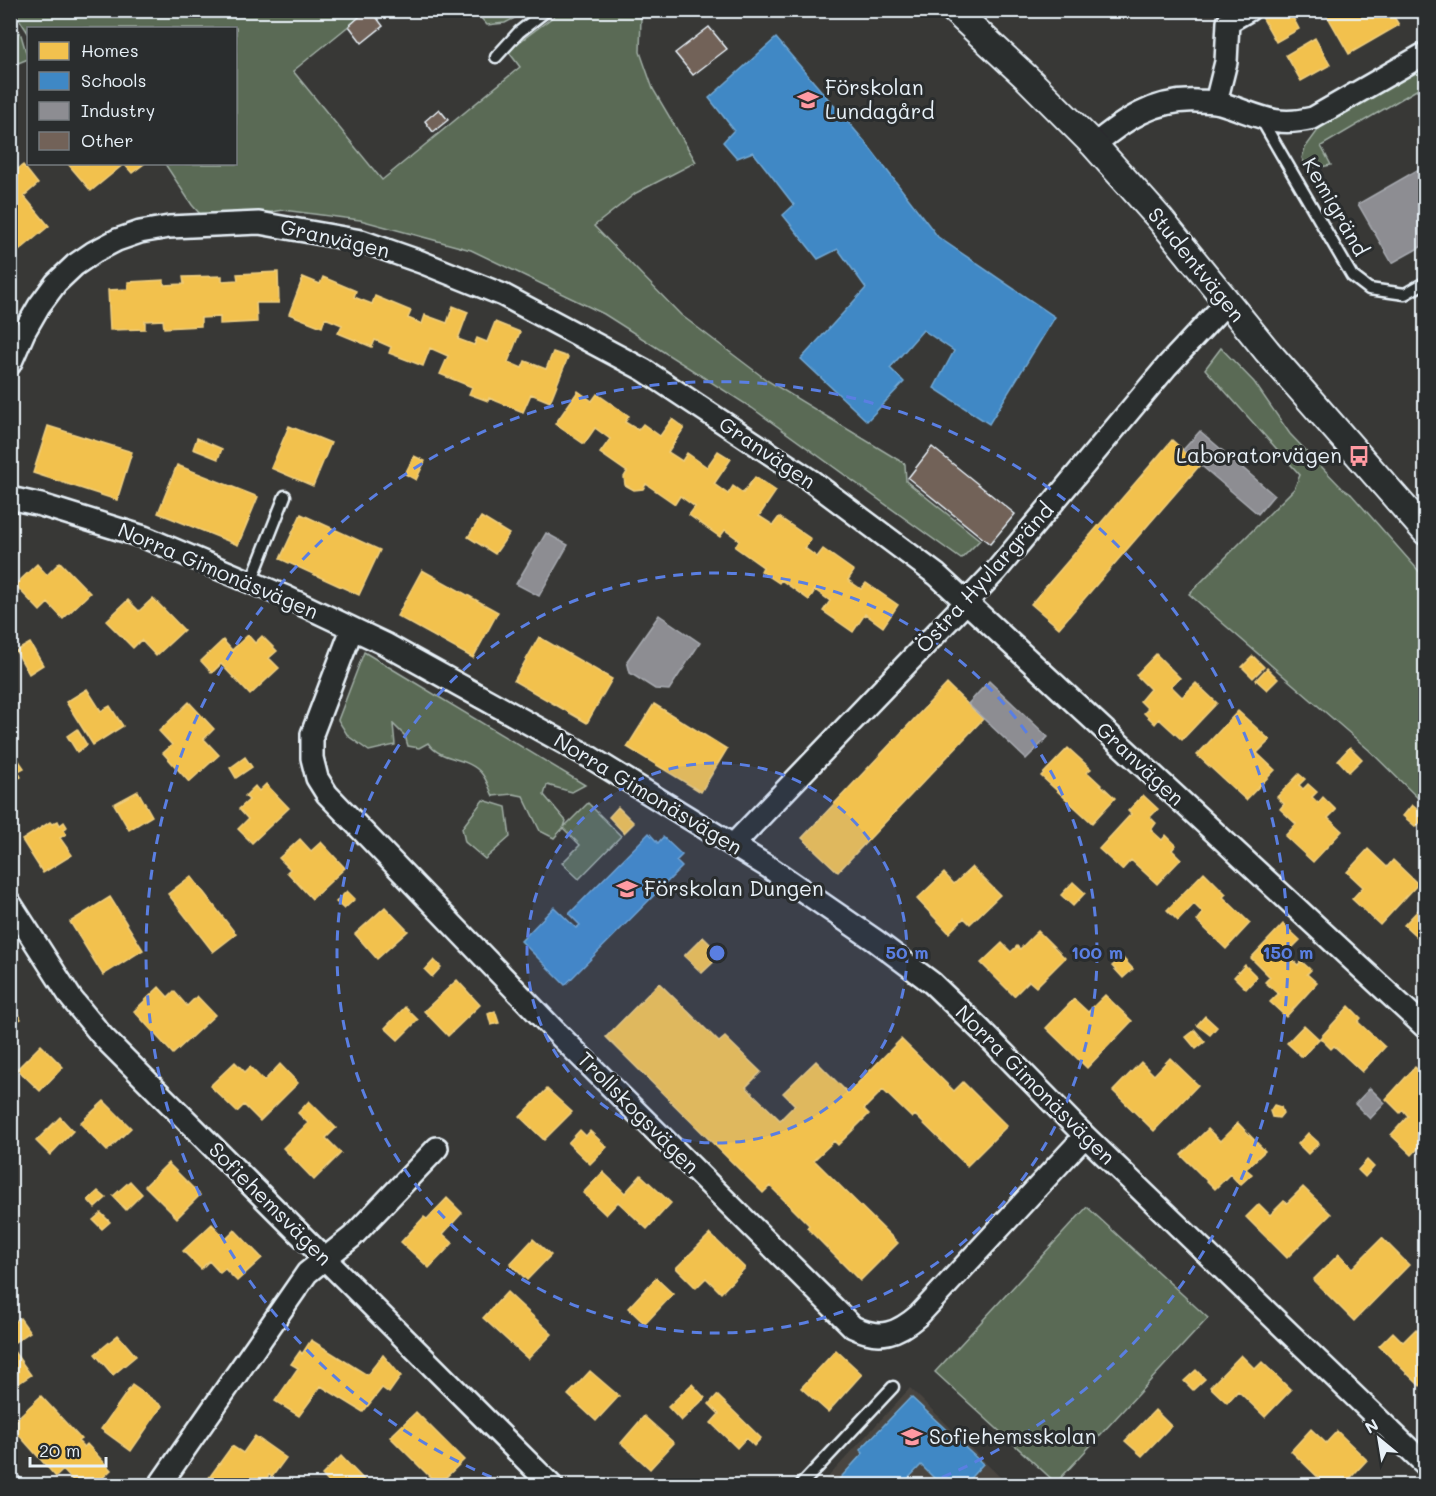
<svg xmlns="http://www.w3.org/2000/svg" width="1436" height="1496" font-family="Mali,sans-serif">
<rect width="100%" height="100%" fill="#383836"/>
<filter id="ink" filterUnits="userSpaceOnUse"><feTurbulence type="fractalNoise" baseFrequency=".0167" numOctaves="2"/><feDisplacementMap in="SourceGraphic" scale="12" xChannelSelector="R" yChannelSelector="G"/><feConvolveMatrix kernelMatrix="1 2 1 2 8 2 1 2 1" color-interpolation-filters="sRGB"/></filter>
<g filter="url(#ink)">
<!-- built -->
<path fill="#494540" d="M 910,1388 L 1008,1485 L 820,1486 Z"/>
<!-- green -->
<path fill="#5a6b54" stroke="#a1aea6" stroke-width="1.5" d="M 14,11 L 367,11 L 293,71 L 382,180 L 520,67 L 505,47 L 514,46 L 561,11 L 631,11 L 641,16 L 640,52 L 653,89 L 696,162 L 636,193 L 594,226 L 681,315 L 768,381 L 905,464 L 906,481 L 980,540 L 961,559 L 752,408 L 604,314 L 471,250 L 360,220 L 283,210 L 209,224 L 192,205 L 165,164 L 236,164 L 236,28 L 28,28 L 28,33 Z
M 475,11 L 528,11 L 505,23 L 487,25 Z
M 10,18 L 21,35 L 28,59 L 11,66 Z
M 1425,65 L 1425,85 L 1321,146 L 1331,165 L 1321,167 L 1306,166 L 1302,158 L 1305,148 L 1321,126 Z
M 1221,348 L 1254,382 L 1290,434 L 1342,488 L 1351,494 L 1425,578 L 1425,805 L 1369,750 L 1189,594 L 1294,489 L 1300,475 L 1205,369 Z
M 364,652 L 585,785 L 572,792 L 547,785 L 544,795 L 566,821 L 564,827 L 588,803 L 621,836 L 579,879 L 562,863 L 580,845 L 563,828 L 554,838 L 540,831 L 523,796 L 513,794 L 493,796 C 490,790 487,780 482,774 C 468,756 441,762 428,743 L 419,748 L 408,746 L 405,736 L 393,724 L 395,745 L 369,751 L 348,736 L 338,720 Z
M 483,800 L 506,807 L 510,837 L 485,859 L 465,842 L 462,828 Z
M 1087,1207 L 1208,1318 L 1056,1483 L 935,1372 Z"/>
<!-- homes -->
<path fill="#f2c14e" stroke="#efcf81" stroke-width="1.5" d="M 1273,10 L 1289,10 L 1299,29 L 1276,42 L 1262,17 Z
M 1324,10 L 1390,10 L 1399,25 L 1349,54 Z
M 1315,38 L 1330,65 L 1301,81 L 1286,55 Z
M 68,164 L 144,164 L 132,173 L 124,164 L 91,191 Z
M 23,165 L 38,184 L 24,196 L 49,226 L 14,255 L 10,250 L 10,209 L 15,205 L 10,200 L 10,175 Z
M 278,272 L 279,303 L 256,303 L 257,322 L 220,324 L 220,317 L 201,318 L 201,326 L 164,328 L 163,320 L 145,321 L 145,329 L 110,330 L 108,290 L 128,289 L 128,282 L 164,280 L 164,285 L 184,284 L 183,277 L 222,276 L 222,281 L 238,280 L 237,274 Z
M 303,277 L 320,284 L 323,277 L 356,291 L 354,297 L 372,304 L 375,296 L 411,311 L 408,318 L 422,324 L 425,315 L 447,323 L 453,306 L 468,312 L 458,339 L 474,345 L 477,338 L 487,342 L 495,322 L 520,332 L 508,362 L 522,368 L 525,361 L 546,369 L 553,352 L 568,357 L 550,402 L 531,394 L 523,412 L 489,398 L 488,401 L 469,394 L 472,387 L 440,374 L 448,356 L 430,348 L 423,366 L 389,353 L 391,347 L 375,340 L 372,347 L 338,333 L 342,325 L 325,318 L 322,327 L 289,314 Z
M 578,391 L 592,401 L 597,394 L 629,416 L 625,422 L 638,430 L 643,424 L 660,436 L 672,419 L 684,428 L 668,452 L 682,461 L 687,453 L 707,467 L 718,451 L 731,459 L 714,484 L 728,494 L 733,486 L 743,493 L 755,477 L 776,491 L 759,516 L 773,525 L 779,517 L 811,539 L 805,548 L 817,557 L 823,549 L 854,571 L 848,580 L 861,589 L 866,583 L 898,605 L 883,627 L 865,614 L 853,632 L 823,611 L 830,601 L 815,590 L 809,600 L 781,580 L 779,583 L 761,571 L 763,567 L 735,547 L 739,540 L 725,530 L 720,537 L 689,515 L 695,507 L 680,496 L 675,504 L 646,484 L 643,489 L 634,490 L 625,485 L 624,477 L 627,472 L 600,453 L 610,439 L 595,428 L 584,444 L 555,424 Z
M 48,426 L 132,452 L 117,500 L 33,473 Z
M 289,426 L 331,443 L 313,486 L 271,468 Z
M 197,438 L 222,449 L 218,459 L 193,449 Z
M 1172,440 L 1200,465 L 1059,628 L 1031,604 Z
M 414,456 L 425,461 L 416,480 L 405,474 Z
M 177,465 L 258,497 L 238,545 L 158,513 Z
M 301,514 L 380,550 L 359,595 L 280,559 Z
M 481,517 L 509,534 L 495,554 L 468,537 Z
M 60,562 L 90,593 L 63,619 L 48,603 L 40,611 L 15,585 L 37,564 L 47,575 Z
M 422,570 L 498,612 L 473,658 L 397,616 Z
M 153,598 L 184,630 L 156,656 L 141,640 L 133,648 L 106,621 L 128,600 L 139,611 Z
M 248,635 L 255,643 L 262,636 L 277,651 L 269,658 L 279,668 L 250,695 L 221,664 L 212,673 L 201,661 L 223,640 L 232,650 Z
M 539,637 L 612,679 L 587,723 L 514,681 Z
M 30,643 L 43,665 L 29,674 L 16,651 Z
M 1156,654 L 1180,678 L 1171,686 L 1182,697 L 1196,683 L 1217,703 L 1182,740 L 1159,719 L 1155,724 L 1144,713 L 1148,709 L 1140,701 L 1150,689 L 1136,675 Z
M 1253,656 L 1264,667 L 1253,678 L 1242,667 Z
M 1267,668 L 1278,679 L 1267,690 L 1256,680 Z
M 947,684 L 983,719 L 838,872 L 802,838 Z
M 87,689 L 101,711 L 110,706 L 123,726 L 93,745 L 66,702 Z
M 189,702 L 214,729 L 204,739 L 219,755 L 189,782 L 163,753 L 172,745 L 159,731 Z
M 654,704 L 727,749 L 701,792 L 627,747 Z
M 1238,711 L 1270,740 L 1257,753 L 1275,770 L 1246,800 L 1197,755 Z
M 77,729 L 87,745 L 77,752 L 67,736 Z
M 1350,747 L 1362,759 L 1349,772 L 1338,760 Z
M 1068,748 L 1091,769 L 1087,772 L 1115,798 L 1092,823 L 1041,776 Z
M 15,755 L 24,768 L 18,771 L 21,777 L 10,783 L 10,757 Z
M 245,757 L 252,767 L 236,778 L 230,768 Z
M 1299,774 L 1305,779 L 1299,785 L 1303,789 L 1308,784 L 1317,792 L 1312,797 L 1318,803 L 1323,797 L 1336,810 L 1328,818 L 1342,831 L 1313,862 L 1285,836 L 1296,824 L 1280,809 L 1284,804 L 1277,797 Z
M 266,784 L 289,808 L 252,843 L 238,829 L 248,819 L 239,809 L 249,800 L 245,796 L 255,786 L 259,791 Z
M 138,791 L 152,816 L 129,830 L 114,804 Z
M 1143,795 L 1158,809 L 1150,817 L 1156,823 L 1151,830 L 1162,840 L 1166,835 L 1176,845 L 1172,850 L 1181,859 L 1157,884 L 1131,860 L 1122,870 L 1099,849 L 1131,814 L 1128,811 Z
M 1412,805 L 1425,816 L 1416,827 L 1403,816 Z
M 618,807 L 634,823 L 624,833 L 609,817 Z
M 58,821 L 60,825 L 64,822 L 67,827 L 64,830 L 66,834 L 60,838 L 72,855 L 43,873 L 22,840 L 50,822 L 52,824 Z
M 300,839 L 311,851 L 321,842 L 345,868 L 312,899 L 287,872 L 290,869 L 279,858 Z
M 1368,849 L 1387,867 L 1393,860 L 1418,884 L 1380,925 L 1352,899 L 1363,887 L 1347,872 Z
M 972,867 L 1000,895 L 970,924 L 964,918 L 949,933 L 917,899 L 944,873 L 954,884 Z
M 1204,872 L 1226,894 L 1223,897 L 1250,923 L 1226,949 L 1197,921 L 1203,913 L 1194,904 L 1178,921 L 1167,910 Z
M 191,876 L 236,934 L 213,952 L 168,894 Z
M 1073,882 L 1085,893 L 1073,906 L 1061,895 Z
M 347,891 L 355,899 L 344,909 L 336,902 Z
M 110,897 L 143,950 L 103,975 L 70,922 Z
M 1426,902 L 1426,945 L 1404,925 Z
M 385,907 L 408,931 L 377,959 L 355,934 Z
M 1283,924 L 1300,940 L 1289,951 L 1295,956 L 1291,959 L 1298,965 L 1301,961 L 1311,970 L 1307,974 L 1317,983 L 1286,1017 L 1270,1002 L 1278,994 L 1265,982 L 1270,977 L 1251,958 Z
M 1038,931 L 1065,958 L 1036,987 L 1029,981 L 1014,996 L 981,963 L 1002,943 L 1011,952 L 1017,946 L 1020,949 Z
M 703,937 L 721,955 L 702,973 L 684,956 Z
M 1122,957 L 1133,969 L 1123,978 L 1112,966 Z
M 434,960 L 441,967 L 432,977 L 425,970 Z
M 1245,965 L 1257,977 L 1246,989 L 1234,977 Z
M 457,980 L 480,1005 L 448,1036 L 424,1011 Z
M 659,983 L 719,1042 L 725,1037 L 761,1072 L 746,1087 L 780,1120 L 795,1105 L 783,1093 L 816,1061 L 848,1093 L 901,1039 L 954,1091 L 963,1082 L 1007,1126 L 967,1166 L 915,1115 L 912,1118 L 883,1090 L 864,1109 L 869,1114 L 838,1145 L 834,1141 L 814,1160 L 898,1243 L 860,1281 L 807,1228 L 809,1225 L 770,1186 L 763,1193 L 606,1037 Z
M 159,987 L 168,997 L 174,991 L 187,1006 L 197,996 L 215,1015 L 173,1054 L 134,1011 Z
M 1105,995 L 1132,1021 L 1087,1068 L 1046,1028 L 1074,999 L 1088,1012 Z
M 10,1002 L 21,1019 L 10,1025 Z
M 1349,1006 L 1361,1018 L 1358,1022 L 1385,1047 L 1362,1072 L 1334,1046 L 1331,1049 L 1320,1038 Z
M 405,1007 L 418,1020 L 398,1040 L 385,1028 Z
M 495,1011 L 499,1023 L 491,1025 L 488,1014 Z
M 1205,1016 L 1217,1027 L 1210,1035 L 1197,1025 Z
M 1304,1025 L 1319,1039 L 1302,1057 L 1287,1043 Z
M 1195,1030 L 1205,1042 L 1196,1049 L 1186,1037 Z
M 41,1045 L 63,1067 L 40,1091 L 17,1069 Z
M 1170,1058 L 1198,1085 L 1154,1131 L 1113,1091 L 1141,1062 L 1154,1075 Z
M 235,1062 L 245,1072 L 250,1067 L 264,1081 L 280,1064 L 298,1083 L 260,1121 L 244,1105 L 237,1112 L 210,1086 Z
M 1415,1067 L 1426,1077 L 1426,1140 L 1412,1155 L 1391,1135 L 1408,1116 L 1403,1110 L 1400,1113 L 1386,1099 Z
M 547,1089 L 572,1112 L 544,1140 L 520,1117 Z
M 104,1101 L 131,1128 L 107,1151 L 80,1123 Z
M 309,1101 L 336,1128 L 326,1138 L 341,1153 L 314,1180 L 283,1148 L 308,1123 L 298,1113 Z
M 1274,1105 L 1281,1107 L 1283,1113 L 1279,1118 L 1272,1117 L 1270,1111 Z
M 60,1117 L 73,1131 L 50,1155 L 36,1141 Z
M 1238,1123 L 1265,1151 L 1246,1169 L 1252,1174 L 1240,1185 L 1230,1174 L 1215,1189 L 1181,1155 L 1208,1129 L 1220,1141 Z
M 580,1130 L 586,1136 L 590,1131 L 607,1147 L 590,1164 L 568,1143 Z
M 1308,1133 L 1319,1143 L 1308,1154 L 1298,1144 Z
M 1367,1160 L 1374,1167 L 1365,1177 L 1358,1170 Z
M 168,1163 L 200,1195 L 177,1218 L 145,1186 Z
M 603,1172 L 625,1193 L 641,1175 L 671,1203 L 647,1229 L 618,1202 L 606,1215 L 583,1193 Z
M 130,1181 L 142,1194 L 126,1210 L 113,1196 Z
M 1303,1187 L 1331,1214 L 1287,1258 L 1246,1217 L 1259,1204 L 1270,1215 L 1284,1201 L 1287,1203 Z
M 98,1191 L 106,1198 L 95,1208 L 88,1200 Z
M 447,1198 L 462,1213 L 443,1234 L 453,1243 L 429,1268 L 401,1242 L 424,1217 L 427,1219 Z
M 101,1213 L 110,1222 L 102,1229 L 93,1220 Z
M 212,1224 L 226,1239 L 235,1230 L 262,1258 L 237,1281 L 225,1269 L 220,1273 L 209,1261 L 201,1269 L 183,1251 Z
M 710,1234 L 745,1268 L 721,1293 L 706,1278 L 696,1288 L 676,1268 Z
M 1382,1238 L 1409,1265 L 1354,1321 L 1313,1280 L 1339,1254 L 1352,1268 Z
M 533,1239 L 551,1255 L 527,1280 L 510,1264 Z
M 656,1278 L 673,1294 L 645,1324 L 628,1308 Z
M 507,1292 L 552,1334 L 528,1359 L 483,1318 Z
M 20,1318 L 30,1332 L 10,1345 L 10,1325 Z
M 1426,1325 L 1426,1381 L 1420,1386 L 1379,1346 L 1393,1332 L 1403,1342 L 1416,1329 L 1419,1332 Z
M 118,1335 L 136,1356 L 113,1375 L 95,1354 Z
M 311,1340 L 367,1375 L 383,1355 L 401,1376 L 389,1393 L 382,1388 L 363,1412 L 321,1386 L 299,1416 L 275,1401 L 298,1368 L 291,1364 L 300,1351 L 302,1354 Z
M 10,1346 L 31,1375 L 10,1389 Z
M 836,1350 L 862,1374 L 828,1412 L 801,1388 Z
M 1241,1355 L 1255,1369 L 1262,1362 L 1291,1390 L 1265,1417 L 1238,1391 L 1227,1403 L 1210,1387 Z
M 1196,1370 L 1205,1379 L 1193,1390 L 1184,1381 Z
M 590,1371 L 619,1396 L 596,1421 L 568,1395 Z
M 692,1384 L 705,1398 L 681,1421 L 668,1407 Z
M 132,1385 L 162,1406 L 131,1451 L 101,1429 Z
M 717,1395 L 761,1438 L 754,1446 L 746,1438 L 737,1448 L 711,1423 L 719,1414 L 709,1404 Z
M 41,1396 L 81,1439 L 78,1441 L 84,1447 L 87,1444 L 111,1470 L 94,1486 L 78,1486 L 63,1470 L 56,1477 L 10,1425 Z
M 1155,1410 L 1171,1426 L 1142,1456 L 1125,1441 Z
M 416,1412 L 464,1460 L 438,1485 L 390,1437 Z
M 644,1416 L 674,1443 L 650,1469 L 621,1443 Z
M 1311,1429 L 1326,1443 L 1337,1431 L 1367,1460 L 1343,1486 L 1327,1486 L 1291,1451 Z
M 255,1436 L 286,1458 L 272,1477 L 269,1475 L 261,1486 L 203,1486 L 232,1446 L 243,1453 Z
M 341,1456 L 369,1485 L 332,1486 L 322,1475 Z"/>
<!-- schools -->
<path fill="#3f88c5" stroke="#72a8d4" stroke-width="1.5" d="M 776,38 L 866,143 L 938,237 L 1055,317 L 989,424 L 934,388 L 954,351 L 923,330 L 890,368 L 904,382 L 867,421 L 801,359 L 866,288 L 838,249 L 818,259 L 783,215 L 794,205 L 753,152 L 737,158 L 723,142 L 734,130 L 709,98 Z
M 649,833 L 658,843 L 663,837 L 682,855 L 676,861 L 682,867 L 565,985 L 521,941 L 554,907 L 576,928 L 580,925 L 569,914 Z
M 911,1397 L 983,1464 L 963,1486 L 942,1486 L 921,1465 L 901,1486 L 833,1486 L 863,1453 L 860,1450 Z"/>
<!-- industry -->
<path fill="#8d8d92" stroke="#a8abb1" stroke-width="1.5" d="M 1426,165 L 1426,244 L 1392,263 L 1358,204 Z
M 1200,431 L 1274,495 L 1258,514 L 1183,450 Z
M 546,533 L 568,545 L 539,596 L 516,584 Z
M 659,615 L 700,643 L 669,690 L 655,689 L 630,673 L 627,661 Z
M 989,681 L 1048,737 L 1026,759 L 968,704 Z
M 1370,1088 L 1385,1103 L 1370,1119 L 1355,1104 Z"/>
<!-- building -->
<path fill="#726258" stroke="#e8f1f8" stroke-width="1.5" d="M 367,10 L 371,10 L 383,26 L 362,43 L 349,26 Z
M 709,27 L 727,49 L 693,75 L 675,53 Z
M 439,109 L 448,120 L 433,132 L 425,121 Z
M 932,447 L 1015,514 L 990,544 L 908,478 Z"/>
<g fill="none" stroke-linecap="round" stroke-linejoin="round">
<defs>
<path id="service" d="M 496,57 L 519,32 L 547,10
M 1261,119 L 1352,276 L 1369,289 L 1405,294 L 1426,282
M 251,582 L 285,496
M 800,1486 L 893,1387"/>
<path id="minor" d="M 1216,102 L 1226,62 L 1228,22 L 1249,10
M 1094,145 C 1124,120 1155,99 1197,101 C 1204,101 1212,101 1220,103 C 1257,114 1273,128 1313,118 L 1426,53
M 10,364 L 24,332 L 39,306 L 56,283 L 75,265 L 94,252 L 117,240 L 140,232 L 169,227 L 259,223 L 361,241 L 421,262 L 503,295 L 644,370 L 810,480 L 937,575 L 1426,1028
M 10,498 L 41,505 L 144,537 L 286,597 L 385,644 L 588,756 L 770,868 L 876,941 L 932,983 L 982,1031 L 1085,1136 L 1426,1465
M 352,629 L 312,734 L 312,758 L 317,778 L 327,794 L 555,1031 L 853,1327 C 880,1340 897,1334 919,1315 L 1085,1136
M 733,845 L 996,571 L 1167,366 L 1227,302
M 10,903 L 71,998 L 103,1037 L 552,1486
M 10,1485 L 11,1486
M 159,1486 L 307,1273 L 352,1237 L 437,1148"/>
<path id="tertiary" d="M 954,10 L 1026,77 L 1094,145 L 1160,219 L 1267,351 L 1426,532"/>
</defs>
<!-- service casing -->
<use href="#service" stroke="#e8f1f8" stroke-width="15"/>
<!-- minor casing -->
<use href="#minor" stroke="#e8f1f8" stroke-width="26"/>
<!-- tertiary casing -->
<use href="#tertiary" stroke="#e8f1f8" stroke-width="30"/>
<!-- service -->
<use href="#service" stroke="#2a2d2e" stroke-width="10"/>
<!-- minor -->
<use href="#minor" stroke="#2a2d2e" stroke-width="21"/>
<!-- tertiary -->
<use href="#tertiary" stroke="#2a2d2e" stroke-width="26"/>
</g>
</g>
<!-- distance rings -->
<circle cx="717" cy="953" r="190" fill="#5a7fe2" fill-opacity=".12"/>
<g fill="none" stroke="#5a7fe2" stroke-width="3" stroke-dasharray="10 8">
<circle cx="717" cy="953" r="190"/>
<circle cx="717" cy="953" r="380"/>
<path d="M508 1484A571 571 0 1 1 926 1484"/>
</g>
<!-- icons -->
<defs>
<symbol id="school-bare" viewBox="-9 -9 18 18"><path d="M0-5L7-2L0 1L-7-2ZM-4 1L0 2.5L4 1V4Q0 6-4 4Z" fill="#ff9aa2" stroke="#2a2d2e" stroke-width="2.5" paint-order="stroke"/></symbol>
<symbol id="bus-bare" viewBox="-9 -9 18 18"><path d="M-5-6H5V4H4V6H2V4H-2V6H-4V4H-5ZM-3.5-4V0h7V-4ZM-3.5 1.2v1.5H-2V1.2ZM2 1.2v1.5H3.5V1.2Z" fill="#ff9aa2" stroke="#2a2d2e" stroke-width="2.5" paint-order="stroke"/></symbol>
</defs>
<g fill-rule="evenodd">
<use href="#school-bare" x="793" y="85" width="30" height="30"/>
<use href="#bus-bare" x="1344" y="441" width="30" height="30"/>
<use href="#school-bare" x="612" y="874" width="30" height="30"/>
<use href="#school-bare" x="897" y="1422" width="30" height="30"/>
</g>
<g text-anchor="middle" stroke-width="6" stroke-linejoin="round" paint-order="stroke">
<!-- poi labels -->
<g font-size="21" fill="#e8f1f8" stroke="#2a2d2e" text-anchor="start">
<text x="825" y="95">Förskolan<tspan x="825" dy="24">Lundagård</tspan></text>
<text x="1342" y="463" text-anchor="end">Laboratorvägen</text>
<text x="644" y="896">Förskolan Dungen</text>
<text x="929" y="1444">Sofiehemsskolan</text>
</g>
<!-- street labels -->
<g font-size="21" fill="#e8f1f8" stroke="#2a2d2e">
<text transform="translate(1335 207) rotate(60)" y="7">Kemigränd</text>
<text transform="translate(335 239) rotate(13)" y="7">Granvägen</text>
<text transform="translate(1196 265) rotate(51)" y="7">Studentvägen</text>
<text transform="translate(767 453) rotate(34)" y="7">Granvägen</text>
<text transform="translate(218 571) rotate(23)" y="7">Norra Gimonäsvägen</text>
<text transform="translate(985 578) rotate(-48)" y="7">Östra Hyvlargränd</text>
<text transform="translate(1140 764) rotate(43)" y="7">Granvägen</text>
<text transform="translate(648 794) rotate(31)" y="7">Norra Gimonäsvägen</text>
<text transform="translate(1035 1085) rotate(45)" y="7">Norra Gimonäsvägen</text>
<text transform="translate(638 1113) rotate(45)" y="7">Trollskogsvägen</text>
<text transform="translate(270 1204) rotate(45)" y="7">Sofiehemsvägen</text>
</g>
</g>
<circle cx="717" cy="953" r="9" fill="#5a7fe2" stroke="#2a2d2e" stroke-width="3"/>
<g font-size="18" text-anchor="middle" font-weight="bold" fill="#5a7fe2" stroke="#2a2d2e" stroke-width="6" stroke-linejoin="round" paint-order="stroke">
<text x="907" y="959">50 m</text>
<text x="1097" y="959">100 m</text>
<text x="1288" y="959">150 m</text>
</g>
<!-- margin -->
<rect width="1436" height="1496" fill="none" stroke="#2a2d2e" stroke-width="36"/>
<rect x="18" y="18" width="1400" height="1460" fill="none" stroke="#e8f1f8" stroke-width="2" filter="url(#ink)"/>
<!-- legend -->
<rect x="27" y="27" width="210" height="138" fill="#2a2d2e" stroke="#767b7f" stroke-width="1.5"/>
<rect x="39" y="42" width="30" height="18" fill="#f2c14e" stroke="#767b7f" stroke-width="1.5"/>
<text x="81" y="57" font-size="18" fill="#e8f1f8">Homes</text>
<rect x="39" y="72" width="30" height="18" fill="#3f88c5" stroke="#767b7f" stroke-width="1.5"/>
<text x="81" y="87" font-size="18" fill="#e8f1f8">Schools</text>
<rect x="39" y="102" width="30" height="18" fill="#8d8d92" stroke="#767b7f" stroke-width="1.5"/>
<text x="81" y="117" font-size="18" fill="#e8f1f8">Industry</text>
<rect x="39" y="132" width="30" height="18" fill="#726258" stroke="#767b7f" stroke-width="1.5"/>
<text x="81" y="147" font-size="18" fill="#e8f1f8">Other</text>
<!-- north arrow -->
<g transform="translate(1379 1439) rotate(330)" stroke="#2a2d2e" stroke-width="4.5" paint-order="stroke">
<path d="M0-4.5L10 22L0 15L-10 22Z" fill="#e8f1f8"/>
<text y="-9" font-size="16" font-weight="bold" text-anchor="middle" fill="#e8f1f8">N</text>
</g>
<!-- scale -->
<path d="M30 1457v9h76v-9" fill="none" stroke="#e8f1f8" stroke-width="3"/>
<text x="39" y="1457" font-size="18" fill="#e8f1f8" stroke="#2a2d2e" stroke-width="4.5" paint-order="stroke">20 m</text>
</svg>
